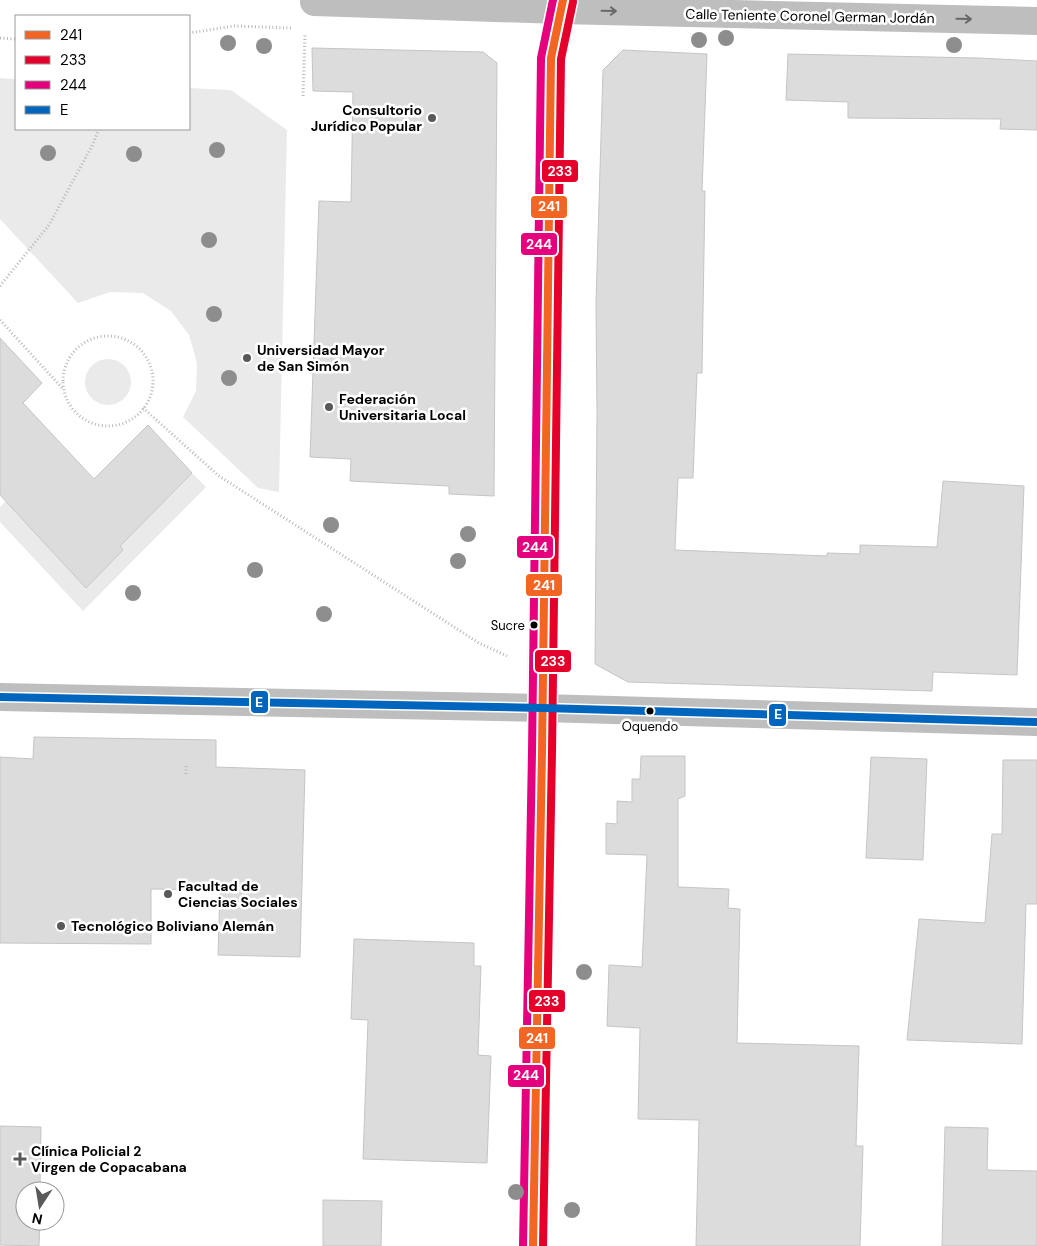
<svg xmlns="http://www.w3.org/2000/svg" width="1037" height="1246" font-family="'DM Sans',sans-serif">
<rect width="100%" height="100%" fill="#fff"/>
<!-- green -->
<path fill="#eaeaea" d="M 0,78 L 16,79 L 16,129 L 189,129 L 189,88 L 231,90 L 287,130 L 279,492 L 258,488 L 183,417 L 196,391 L 197,363 L 189,335 L 171,311 L 143,293 L 110,292 L 78,303 L 0,219 Z
M85 382a23 23 0 1 1 46 0a23 23 0 1 1-46 0Z
M 192,473 L 206,487 L 83,611 L 0,522 L 0,507 L 6,501 L 86,588 L 123,550 L 120,546 Z"/>
<!-- building -->
<path fill="#dcdcdc" stroke="#c5c5c5" d="M 312,48 L 483,52 L 497,63 L 494,496 L 449,494 L 449,486 L 350,481 L 351,459 L 310,457 L 319,201 L 351,202 L 353,92 L 313,91 Z
M 623,50 L 707,54 L 702,191 L 705,191 L 702,373 L 697,373 L 693,478 L 678,478 L 675,550 L 827,556 L 827,553 L 860,554 L 860,545 L 937,547 L 943,481 L 1024,486 L 1017,675 L 933,672 L 932,691 L 628,682 L 595,664 L 597,414 L 596,303 L 603,70 Z
M 788,54 L 978,58 L 1037,61 L 1037,130 L 1000,129 L 1001,119 L 848,118 L 848,102 L 786,100 Z
M 0,338 L 42,383 L 23,403 L 94,479 L 148,425 L 192,473 L 120,546 L 123,550 L 86,588 L 0,495 Z
M 34,737 L 216,740 L 216,767 L 305,770 L 300,957 L 218,955 L 220,890 L 151,889 L 151,944 L 0,943 L 0,757 L 33,759 Z
M 641,756 L 685,756 L 685,796 L 678,799 L 678,887 L 729,889 L 728,908 L 740,909 L 737,1043 L 859,1046 L 856,1146 L 863,1146 L 860,1246 L 696,1246 L 699,1120 L 638,1119 L 640,1028 L 607,1026 L 609,965 L 642,967 L 647,855 L 606,854 L 606,823 L 617,824 L 617,801 L 632,802 L 632,779 L 640,779 Z
M 871,757 L 927,759 L 923,860 L 866,858 Z
M 1003,760 L 1037,760 L 1037,904 L 1026,904 L 1022,1044 L 907,1040 L 919,919 L 985,923 L 992,834 L 1002,834 Z
M 354,939 L 474,943 L 474,966 L 481,966 L 478,1055 L 491,1056 L 487,1163 L 363,1159 L 368,1020 L 351,1019 Z
M 0,1126 L 41,1127 L 40,1191 L 25,1191 L 25,1221 L 40,1221 L 39,1246 L 0,1245 Z
M 945,1127 L 988,1128 L 987,1170 L 1037,1171 L 1037,1246 L 942,1246 Z
M 323,1200 L 382,1201 L 381,1246 L 323,1246 Z"/>
<g fill="none" stroke-linecap="round" stroke-linejoin="round">
<defs>
<path id="major" d="M 533,1246 L 542,752 L 542,672 L 551,58 L 563,0"/>
</defs>
<!-- major casing -->
<use href="#major" stroke="#dbdbdb" stroke-width="29"/>
<!-- path -->
<path stroke="#b8b8b8" stroke-width="3" stroke-dasharray="1 2.5" stroke-linecap="butt" d="M 189,33 L 234,26 L 291,28
M 0,38 L 16,39
M 303,96 L 305,34
M 0,286 L 49,225 L 92,146 L 99,129
M 0,320 L 63,389
M63 381a45 45 0 1 1 90 0a45 45 0 1 1-90 0Z
M 143,408 L 219,476 L 479,643 L 507,656
M 186,774 L 186,764"/>
<!-- minor -->
<path stroke="#bebebe" stroke-width="28" d="M 314,2 L 560,10 L 1037,21
M 0,697 L 543,708 L 1037,722"/>
<!-- major -->
<use href="#major" stroke="#bdbdbd" stroke-width="28"/>
<defs>
<path id="bus-1" d="M 533,1246 L 542,752 L 551,58 L 563,0"/>
<path id="bus-2" d="M 543,1246 L 552,752 L 561,59 L 573,2"/>
<path id="bus-3" d="M 523,1246 L 532,752 L 541,58 L 553,0"/>
<path id="bus-4" d="M 0,697 L 543,708 L 1037,722"/>
</defs>
<!-- bus-1 casing -->
<use href="#bus-1" stroke="#fff" stroke-width="11"/>
<!-- bus-2 casing -->
<use href="#bus-2" stroke="#fff" stroke-width="11"/>
<!-- bus-3 casing -->
<use href="#bus-3" stroke="#fff" stroke-width="11"/>
<!-- bus-4 casing -->
<use href="#bus-4" stroke="#fff" stroke-width="11"/>
<!-- bus-1 -->
<use href="#bus-1" stroke="#f26522" stroke-width="8"/>
<!-- bus-2 -->
<use href="#bus-2" stroke="#e4002b" stroke-width="8"/>
<!-- bus-3 -->
<use href="#bus-3" stroke="#e5007d" stroke-width="8"/>
<!-- bus-4 -->
<use href="#bus-4" stroke="#0065bd" stroke-width="8"/>
</g>
<!-- trees -->
<g fill="#8d8d8d">
<circle cx="726" cy="38" r="8"/>
<circle cx="699" cy="40" r="8"/>
<circle cx="228" cy="43" r="8"/>
<circle cx="954" cy="45" r="8"/>
<circle cx="264" cy="46" r="8"/>
<circle cx="217" cy="150" r="8"/>
<circle cx="48" cy="153" r="8"/>
<circle cx="134" cy="154" r="8"/>
<circle cx="209" cy="240" r="8"/>
<circle cx="214" cy="314" r="8"/>
<circle cx="229" cy="378" r="8"/>
<circle cx="331" cy="525" r="8"/>
<circle cx="468" cy="534" r="8"/>
<circle cx="458" cy="561" r="8"/>
<circle cx="255" cy="570" r="8"/>
<circle cx="133" cy="593" r="8"/>
<circle cx="324" cy="614" r="8"/>
<circle cx="584" cy="972" r="8"/>
<circle cx="516" cy="1192" r="8"/>
<circle cx="572" cy="1210" r="8"/>
</g>
<!-- one-way arrows -->
<defs><path id="oneway-shaft" d="M-6 0H5M1.5-3L5.5 0L1.5 3" fill="none" stroke-width="1.6" stroke-linecap="round" stroke-linejoin="round" transform="scale(1.25)"/></defs>
<g stroke="#686868">
<use href="#oneway-shaft" transform="translate(609 11) rotate(1)"/>
<use href="#oneway-shaft" transform="translate(964 19) rotate(1)"/>
</g>
<!-- markers -->
<g fill="#595959" stroke="#fff" stroke-width="2">
<circle cx="432" cy="118" r="5"/>
<circle cx="247" cy="358" r="5"/>
<circle cx="329" cy="407" r="5"/>
<circle cx="168" cy="894" r="5"/>
<circle cx="61" cy="926" r="5"/>
<path d="M17.5 1151.5h5v5h5v5h-5v5h-5v-5h-5v-5h5z"/>
</g>
<g fill="#000" stroke="#fff" stroke-width="2">
<circle cx="534" cy="625" r="4.5"/>
<circle cx="650" cy="711" r="4.5"/>
</g>
<g text-anchor="middle" stroke-width="5" stroke-linejoin="round" paint-order="stroke">
<!-- bus labels -->
<g font-size="13" fill="#000" stroke="#fff" text-anchor="end">
<text x="525" y="630">Sucre</text>
<text x="650" y="731" text-anchor="middle">Oquendo</text>
</g>
<!-- street labels -->
<g font-size="14" fill="#000" stroke="#fff">
<text transform="translate(810 16) rotate(1)" y="5">Calle Teniente Coronel German Jordán</text>
</g>
<!-- poi labels -->
<g font-size="14" font-weight="bold" fill="#000" stroke="#fff" text-anchor="start">
<text x="422" y="115" text-anchor="end">Consultorio<tspan x="422" dy="16">Jurídico Popular</tspan></text>
<text x="257" y="355">Universidad Mayor<tspan x="257" dy="16">de San Simón</tspan></text>
<text x="339" y="404">Federación<tspan x="339" dy="16">Universitaria Local</tspan></text>
<text x="178" y="891">Facultad de<tspan x="178" dy="16">Ciencias Sociales</tspan></text>
<text x="71" y="931">Tecnológico Boliviano Alemán</text>
<text x="31" y="1156">Clínica Policial 2<tspan x="31" dy="16">Virgen de Copacabana</tspan></text>
</g>
</g>
<g stroke="#fff" stroke-width="2">
<rect x="541" y="159" width="38" height="24" rx="5" fill="#e4002b"/>
<rect x="530" y="195" width="38" height="24" rx="5" fill="#f26522"/>
<rect x="520" y="232" width="38" height="24" rx="5" fill="#e5007d"/>
<rect x="516" y="535" width="38" height="24" rx="5" fill="#e5007d"/>
<rect x="525" y="573" width="38" height="24" rx="5" fill="#f26522"/>
<rect x="534" y="649" width="38" height="24" rx="5" fill="#e4002b"/>
<rect x="250" y="690" width="19" height="24" rx="5" fill="#0065bd"/>
<rect x="768" y="703" width="19" height="24" rx="5" fill="#0065bd"/>
<rect x="528" y="989" width="38" height="24" rx="5" fill="#e4002b"/>
<rect x="518" y="1026" width="38" height="24" rx="5" fill="#f26522"/>
<rect x="507" y="1064" width="38" height="24" rx="5" fill="#e5007d"/>
</g>
<g font-size="14" text-anchor="middle" font-weight="bold" fill="#fff">
<text x="560" y="176">233</text>
<text x="549" y="211">241</text>
<text x="539" y="249">244</text>
<text x="535" y="552">244</text>
<text x="544" y="590">241</text>
<text x="553" y="666">233</text>
<text x="259" y="707">E</text>
<text x="778" y="719">E</text>
<text x="547" y="1006">233</text>
<text x="537" y="1043">241</text>
<text x="526" y="1080">244</text>
</g>
<!-- legend -->
<rect x="15" y="15" width="175" height="115" fill="#ffffff" stroke="#999999"/>
<rect x="25" y="31" width="25" height="8" fill="#f26522" stroke="#999999"/>
<text x="60" y="40" font-size="15" fill="#000000">241</text>
<rect x="25" y="56" width="25" height="8" fill="#e4002b" stroke="#999999"/>
<text x="60" y="65" font-size="15" fill="#000000">233</text>
<rect x="25" y="81" width="25" height="8" fill="#e5007d" stroke="#999999"/>
<text x="60" y="90" font-size="15" fill="#000000">244</text>
<rect x="25" y="106" width="25" height="8" fill="#0065bd" stroke="#999999"/>
<text x="60" y="115" font-size="15" fill="#000000">E</text>
<!-- north arrow -->
<g transform="translate(40 1206) rotate(192)"><circle r="24" fill="#ffffff" stroke="#999999"/>
<path d="M0-4L9 19L0 12L-9 19Z" fill="#595959"/>
<text y="-8" font-size="14" font-weight="bold" text-anchor="middle" fill="#000000">N</text>
</g>
</svg>
